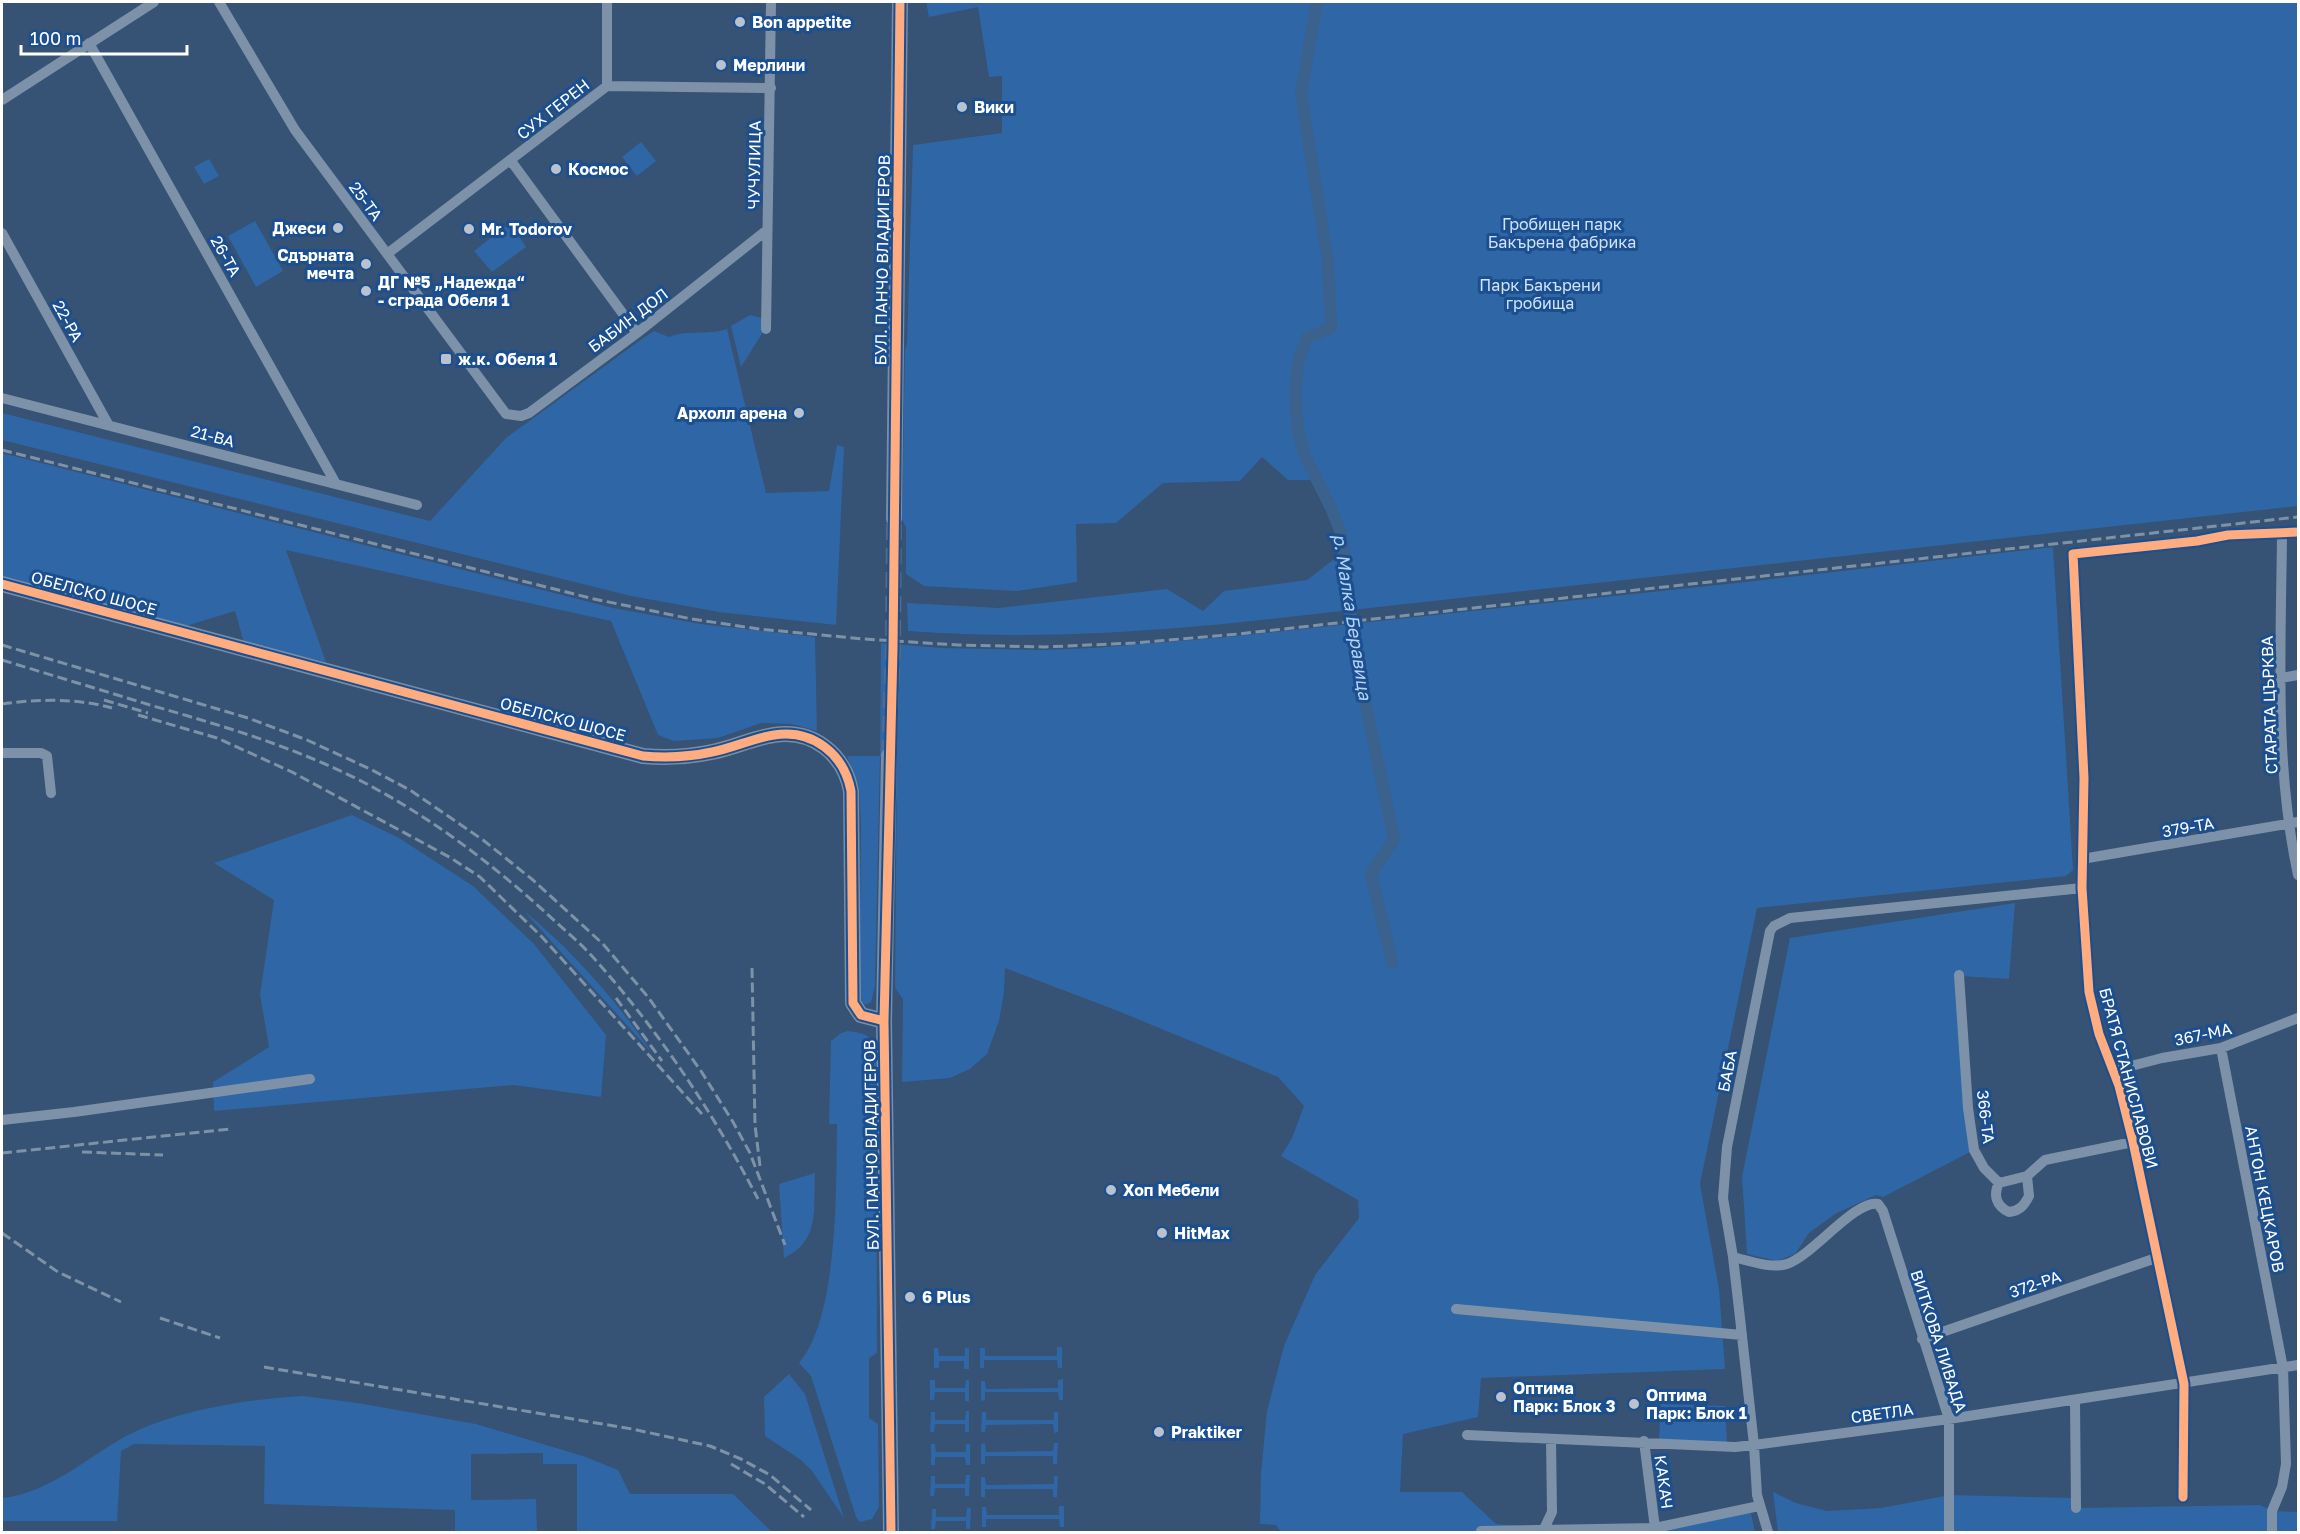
<svg xmlns="http://www.w3.org/2000/svg" width="2300" height="1534" font-family="'Golos Text',sans-serif">
<rect width="100%" height="100%" fill="#365274"/>
<!-- green -->
<path fill="#2f66a5" d="M 926,2 L 2298,2 L 2298,506 L 1224,624 C 1116,634 1016,639 908,631 L 907,603 L 999,608 L 1167,589 L 1203,611 L 1224,591 L 1307,580 L 1338,556 L 1336,530 L 1312,480 L 1288,480 L 1262,457 L 1240,481 L 1163,483 L 1116,523 L 1076,524 L 1077,582 L 1017,591 L 924,586 L 906,574 L 906,528 L 902,519 L 905,350 L 907,343 L 913,145 L 1002,133 L 1002,76 L 989,77 L 978,7 L 929,17 Z
M 641,142 L 656,161 L 637,176 L 622,157 Z
M 209,159 L 219,176 L 204,184 L 194,167 Z
M 255,221 L 283,271 L 256,287 L 228,236 Z
M 510,223 L 526,247 L 492,272 L 474,251 Z
M 750,315 L 762,318 L 763,332 L 741,367 L 731,326 Z
M 727,329 L 766,493 L 829,491 L 837,445 L 844,447 L 836,625 L 719,612 L 631,596 L 2,440 L 2,413 L 430,521 L 506,438 L 639,341 L 654,331 L 669,337 C 688,329 705,336 727,329 Z
M 2,453 L 613,608 L 701,624 L 815,637 L 817,731 L 792,724 L 761,723 L 718,738 L 674,741 L 658,735 L 611,621 L 286,550 L 326,662 L 244,643 L 235,611 L 186,626 L 2,576 Z
M 2053,547 L 2073,870 L 2066,876 L 1757,908 L 1700,1184 L 1719,1289 L 1725,1369 L 1481,1378 L 1478,1417 L 1403,1434 L 1400,1492 L 1462,1492 L 1496,1524 L 1555,1528 L 1596,1530 L 1751,1513 L 1755,1532 L 1281,1532 L 1276,1525 L 1260,1524 L 1261,1473 L 1267,1411 L 1284,1346 L 1315,1275 L 1359,1218 L 1358,1200 L 1281,1156 L 1292,1138 L 1304,1106 L 1278,1077 L 1118,1011 L 1005,968 L 1004,992 L 999,1021 L 987,1054 L 970,1069 L 950,1078 L 902,1082 L 903,999 L 895,988 L 897,757 L 880,757 L 875,986 L 871,1002 L 866,1005 L 862,1002 L 859,995 L 861,823 L 859,787 L 847,756 L 880,756 L 881,643 L 942,648 L 1043,650 L 1093,648 L 1227,637 L 1746,582 Z
M 352,815 L 399,838 L 473,886 L 534,944 L 606,1035 L 601,1097 L 514,1085 L 214,1111 L 213,1082 L 269,1047 L 260,995 L 274,900 L 214,863 Z
M 2015,903 L 2009,979 L 1959,976 L 1974,1150 L 1883,1197 L 1876,1195 L 1835,1214 L 1809,1233 L 1795,1254 L 1777,1261 L 1747,1254 L 1742,1177 L 1790,938 Z
M 523,910 C 573,951 616,1000 653,1054 Z
M 848,1031 C 862,1033 868,1033 876,1046 L 877,1353 L 869,1358 L 869,1418 L 878,1424 L 879,1507 L 872,1519 L 860,1522 L 856,1517 L 811,1376 L 799,1363 C 839,1316 836,1185 837,1124 L 829,1124 L 831,1041 L 841,1033 Z
M 815,1173 C 813,1207 821,1241 784,1258 L 779,1184 Z
M 1057,1347 L 1062,1347 L 1062,1368 L 1058,1368 L 1057,1360 L 984,1360 L 984,1368 L 980,1368 L 980,1348 L 985,1348 L 985,1356 L 1057,1356 Z
M 934,1348 L 938,1348 L 939,1356 L 965,1356 L 965,1348 L 969,1348 L 969,1369 L 964,1369 L 964,1361 L 939,1361 L 939,1368 L 934,1368 Z
M 789,1374 L 805,1394 L 844,1518 L 812,1471 L 801,1460 L 765,1436 L 764,1397 Z
M 1063,1379 L 1063,1400 L 1059,1400 L 1058,1392 L 985,1392 L 985,1400 L 981,1401 L 981,1381 L 985,1381 L 986,1389 L 1058,1388 L 1058,1380 Z
M 930,1380 L 935,1380 L 935,1388 L 965,1388 L 966,1380 L 969,1380 L 969,1401 L 965,1401 L 965,1392 L 935,1392 L 934,1400 L 930,1400 Z
M 303,1396 L 358,1403 L 476,1424 L 583,1456 L 618,1470 L 630,1494 L 733,1494 L 772,1532 L 577,1532 L 577,1464 L 543,1464 L 543,1453 L 471,1454 L 471,1500 L 536,1499 L 537,1532 L 455,1532 L 455,1510 L 264,1504 L 265,1446 L 134,1444 L 121,1451 L 117,1521 L 2,1521 L 2,1498 C 50,1493 87,1457 128,1435 C 177,1410 248,1399 303,1396 Z
M 1661,1404 L 1725,1406 L 1727,1444 L 1659,1439 Z
M 966,1411 L 969,1411 L 969,1432 L 965,1432 L 965,1424 L 935,1424 L 934,1432 L 930,1432 L 931,1412 L 935,1412 L 935,1420 L 965,1420 Z
M 982,1412 L 986,1412 L 986,1420 L 1054,1420 L 1054,1412 L 1058,1412 L 1058,1432 L 1054,1433 L 1053,1424 L 986,1425 L 985,1432 L 981,1432 Z
M 985,1443 L 986,1452 L 1053,1451 L 1054,1443 L 1058,1443 L 1057,1464 L 1053,1464 L 1053,1456 L 985,1456 L 985,1464 L 981,1464 L 981,1444 Z
M 931,1444 L 935,1444 L 936,1452 L 966,1452 L 966,1444 L 970,1444 L 970,1465 L 966,1465 L 965,1457 L 935,1457 L 935,1465 L 931,1465 Z
M 966,1475 L 970,1475 L 969,1496 L 965,1496 L 965,1488 L 935,1488 L 934,1496 L 930,1496 L 931,1476 L 935,1476 L 935,1484 L 965,1484 Z
M 1054,1476 L 1058,1476 L 1057,1497 L 1053,1497 L 1053,1489 L 985,1489 L 985,1497 L 981,1497 L 981,1477 L 985,1477 L 986,1485 L 1054,1484 Z
M 1773,1492 L 1796,1503 L 1827,1511 L 1881,1508 L 1950,1495 L 2075,1498 L 2076,1508 L 2260,1505 L 2272,1511 L 2298,1512 L 2298,1532 L 1778,1532 Z
M 1059,1506 L 1064,1506 L 1064,1527 L 1060,1527 L 1059,1519 L 986,1519 L 986,1527 L 982,1527 L 982,1507 L 986,1507 L 987,1515 L 1059,1515 Z
M 967,1508 L 971,1508 L 970,1529 L 966,1529 L 966,1521 L 936,1521 L 935,1529 L 931,1529 L 932,1509 L 936,1509 L 936,1517 L 966,1517 Z"/>
<g fill="none" stroke-linecap="round" stroke-linejoin="round">
<!-- canal -->
<path stroke="#3b618d" stroke-width="12" d="M 1317,2 L 1301,94 L 1328,262 L 1331,328 L 1307,338 L 1298,362 L 1295,399 L 1298,429 L 1304,454 L 1331,508 L 1341,533 L 1346,564 L 1353,644 L 1394,839 L 1371,874 L 1392,962"/>
<!-- secondary-tunnel -->
<path stroke="#546c89" stroke-width="16" stroke-dasharray="16 8" stroke-linecap="butt" d="M 889,756 L 893,649 L 894,519"/>
<!-- street -->
<path stroke="#7d92a8" stroke-width="10" d="M 219,2 L 295,130 L 506,414 L 521,416 L 529,413 L 637,333 L 767,230
M 89,43 L 336,484
M 607,86 L 607,2
M 2,100 L 154,2
M 511,161 L 637,333
M 2,233 L 108,424
M 387,254 L 607,86 L 771,88
M 766,329 L 771,2
M 2,398 L 417,505
M 2282,534 C 2281,647 2274,764 2298,875
M 2281,678 L 2298,675
M 2,753 L 41,753 L 47,756 L 51,793
M 2082,859 L 2298,822
M 1959,975 L 1968,1108 L 1974,1150 L 1984,1168 L 1999,1183 L 2027,1176 L 2045,1160 L 2133,1142
M 2221,1048 L 2283,1368 L 2286,1464 L 2282,1487 L 2272,1511 L 2272,1532
M 2112,1071 L 2162,1058 L 2221,1048 L 2298,1018
M 2,1120 L 74,1112 L 310,1079
M 1999,1183 C 1993,1195 1996,1206 2009,1212 C 2019,1211 2024,1206 2029,1196 L 2027,1176
M 1733,1257 C 1750,1261 1771,1269 1787,1264 C 1812,1256 1856,1199 1878,1204 L 1883,1211 L 1949,1419 L 1949,1532
M 1456,1309 L 1742,1335
M 1922,1339 L 2156,1258
M 2075,1400 L 2076,1508
M 1467,1435 L 1735,1447 L 1754,1445 L 1949,1419 L 2298,1365
M 1644,1441 L 1655,1528
M 2183,1497 L 2184,1384 L 2133,1142 L 2119,1086 L 2099,1034 L 2089,992 L 2082,888 L 2084,778 L 2073,554 L 2197,541 L 2228,535 L 2298,532
M 1481,1531 L 1655,1528 L 1759,1506
M 1544,1532 L 1544,1529 L 1552,1512 L 1551,1439
M 1768,1532 L 1757,1495 L 1754,1445 L 1740,1318 L 1733,1257 L 1723,1198 L 1727,1147 L 1770,931 L 1774,926 L 1790,918 L 2082,888"/>
<!-- secondary -->
<path stroke="#798da4" stroke-width="16" d="M 894,519 L 900,2
M 2,584 L 643,756 C 667,758 689,757 712,752 C 733,748 753,738 774,735 C 813,729 844,754 851,791 L 853,1003 L 861,1015 L 884,1021
M 889,756 L 884,1021 L 891,1532"/>
<!-- rail -->
<path stroke="#7e92a7" stroke-width="3" stroke-dasharray="10 4.5" stroke-linecap="butt" d="M 2,450 L 594,599 L 692,619 L 759,629 L 864,639 L 958,645 L 1044,647 L 1134,643 L 1238,634 L 2298,517
M 2,645 L 248,718 L 307,740 L 370,769 L 410,790 L 483,840 L 533,880 L 603,944 L 648,997 L 701,1071 L 733,1122 L 750,1153 L 785,1245
M 2,660 C 51,675 101,690 150,705 C 209,722 268,739 325,764 C 406,799 480,853 545,912 C 560,926 577,940 591,955 C 657,1028 713,1112 758,1199
M 104,700 L 148,713
M 2,704 C 38,699 76,698 112,708
M 138,715 L 217,738 L 292,772 L 451,858 L 480,877 L 542,937 L 702,1114
M 752,968 L 755,1125 L 760,1166
M 616,998 L 662,1061
M 82,1152 L 163,1155
M 2,1153 L 230,1129
M 2,1233 L 58,1272 L 121,1302
M 160,1318 L 220,1338
M 264,1367 L 632,1429 L 710,1446 L 741,1459 L 770,1475 L 811,1510
M 731,1464 L 765,1484 L 804,1517"/>
<defs>
<path id="cycleway" d="M 2,584 L 643,756 C 667,758 689,757 712,752 C 733,748 753,738 774,735 C 813,729 844,754 851,791 L 853,1003 L 861,1015 L 884,1021
M 2183,1497 L 2184,1384 L 2133,1142 L 2119,1086 L 2099,1034 L 2089,992 L 2082,888 L 2084,778 L 2073,554 L 2197,541 L 2228,535 L 2298,532
M 891,1532 L 884,1021 L 893,649 L 900,2"/>
</defs>
<!-- cycleway casing -->
<use href="#cycleway" stroke="#1b4f8f" stroke-width="13"/>
<!-- cycleway -->
<use href="#cycleway" stroke="#ffac80" stroke-width="9"/>
</g>
<!-- markers -->
<g fill="#b9c2ce" stroke="#1b4f8f" stroke-width="2">
<circle cx="740" cy="22" r="6"/>
<circle cx="721" cy="65" r="6"/>
<circle cx="962" cy="107" r="6"/>
<circle cx="556" cy="169" r="6"/>
<circle cx="338" cy="228" r="6"/>
<circle cx="469" cy="229" r="6"/>
<circle cx="366" cy="264" r="6"/>
<circle cx="366" cy="291" r="6"/>
<rect x="440" y="353" width="12" height="12" rx="3"/>
<circle cx="799" cy="413" r="6"/>
<circle cx="1111" cy="1190" r="6"/>
<circle cx="1162" cy="1233" r="6"/>
<circle cx="910" cy="1297" r="6"/>
<circle cx="1501" cy="1397" r="6"/>
<circle cx="1634" cy="1404" r="6"/>
<circle cx="1159" cy="1432" r="6"/>
</g>
<g text-anchor="middle" stroke-width="6" stroke-linejoin="round" paint-order="stroke">
<!-- poi labels -->
<g font-size="16" font-weight="bold" fill="#fff" stroke="#1b4f8f" text-anchor="start">
<text x="752" y="28">Bon appetite</text>
<text x="733" y="71">Мерлини</text>
<text x="974" y="113">Вики</text>
<text x="568" y="175">Космос</text>
<text x="326" y="234" text-anchor="end">Джеси</text>
<text x="481" y="235">Mr. Todorov</text>
<text x="354" y="261" text-anchor="end">Сдърната<tspan x="354" dy="18">мечта</tspan></text>
<text x="378" y="288">ДГ №5 „Надежда“<tspan x="378" dy="18">- сграда Обеля 1</tspan></text>
<text x="458" y="365">ж.к. Обеля 1</text>
<text x="787" y="419" text-anchor="end">Архолл арена</text>
<text x="1123" y="1196">Хоп Мебели</text>
<text x="1174" y="1239">HitMax</text>
<text x="922" y="1303">6 Plus</text>
<text x="1513" y="1394">Оптима<tspan x="1513" dy="18">Парк: Блок 3</tspan></text>
<text x="1646" y="1401">Оптима<tspan x="1646" dy="18">Парк: Блок 1</tspan></text>
<text x="1171" y="1438">Praktiker</text>
</g>
<!-- street labels -->
<g font-size="16" fill="#fff" stroke="#1b4f8f">
<text transform="translate(553 109) rotate(-38)" y="6">СУХ ГЕРЕН</text>
<text transform="translate(754 165) rotate(-89)" y="6">ЧУЧУЛИЦА</text>
<text transform="translate(366 201) rotate(54)" y="6">25-ТА</text>
<text transform="translate(226 256) rotate(61)" y="6">26-ТА</text>
<text transform="translate(882 260) rotate(-89)" y="6">БУЛ. ПАНЧО ВЛАДИГЕРОВ</text>
<text transform="translate(628 320) rotate(-37)" y="6">БАБИН ДОЛ</text>
<text transform="translate(68 321) rotate(61)" y="6">22-РА</text>
<text transform="translate(213 436) rotate(15)" y="6">21-ВА</text>
<text transform="translate(94 593) rotate(15)" y="6">ОБЕЛСКО ШОСЕ</text>
<text transform="translate(2269 705) rotate(-92)" y="6">СТАРАТА ЦЪРКВА</text>
<text transform="translate(563 719) rotate(15)" y="6">ОБЕЛСКО ШОСЕ</text>
<text transform="translate(2188 827) rotate(-10)" y="6">379-ТА</text>
<text transform="translate(2203 1034) rotate(-12)" y="6">367-МА</text>
<text transform="translate(1727 1071) rotate(-79)" y="6">БАБА</text>
<text transform="translate(2129 1078) rotate(75)" y="6">БРАТЯ СТАНИСЛАВОВИ</text>
<text transform="translate(1986 1117) rotate(83)" y="6">366-ТА</text>
<text transform="translate(871 1145) rotate(-91)" y="6">БУЛ. ПАНЧО ВЛАДИГЕРОВ</text>
<text transform="translate(2265 1199) rotate(79)" y="6">АНТОН КЕЦКАРОВ</text>
<text transform="translate(2035 1284) rotate(-19)" y="6">372-РА</text>
<text transform="translate(1939 1341) rotate(72)" y="6">ВИТКОВА ЛИВАДА</text>
<text transform="translate(1882 1413) rotate(-8)" y="6">СВЕТЛА</text>
<text transform="translate(1664 1482) rotate(82)" y="6">КАКАЧ</text>
</g>
<!-- park labels -->
<g font-size="16" fill="#cfe3fa" stroke="#1b4f8f">
<text x="1562" y="230">Гробищен парк<tspan x="1562" dy="18">Бакърена фабрика</tspan></text>
<text x="1540" y="291">Парк Бакърени<tspan x="1540" dy="18">гробища</tspan></text>
</g>
<!-- water labels -->
<g font-size="18" font-style="italic" fill="#b5d3f5" stroke="#1b4f8f">
<text transform="translate(1352 617) rotate(81)" y="6">р. Малка Беравица</text>
</g>
</g>
<!-- border -->
<rect width="2300" height="1534" fill="none" stroke="#ffffff" stroke-width="6"/>
<!-- scale -->
<path d="M21 45v9h166v-9" fill="none" stroke="#ffffff" stroke-width="3"/>
<text x="30" y="45" font-size="18" fill="#ffffff" stroke="#1b4f8f" stroke-width="4.5" paint-order="stroke">100 m</text>
</svg>
